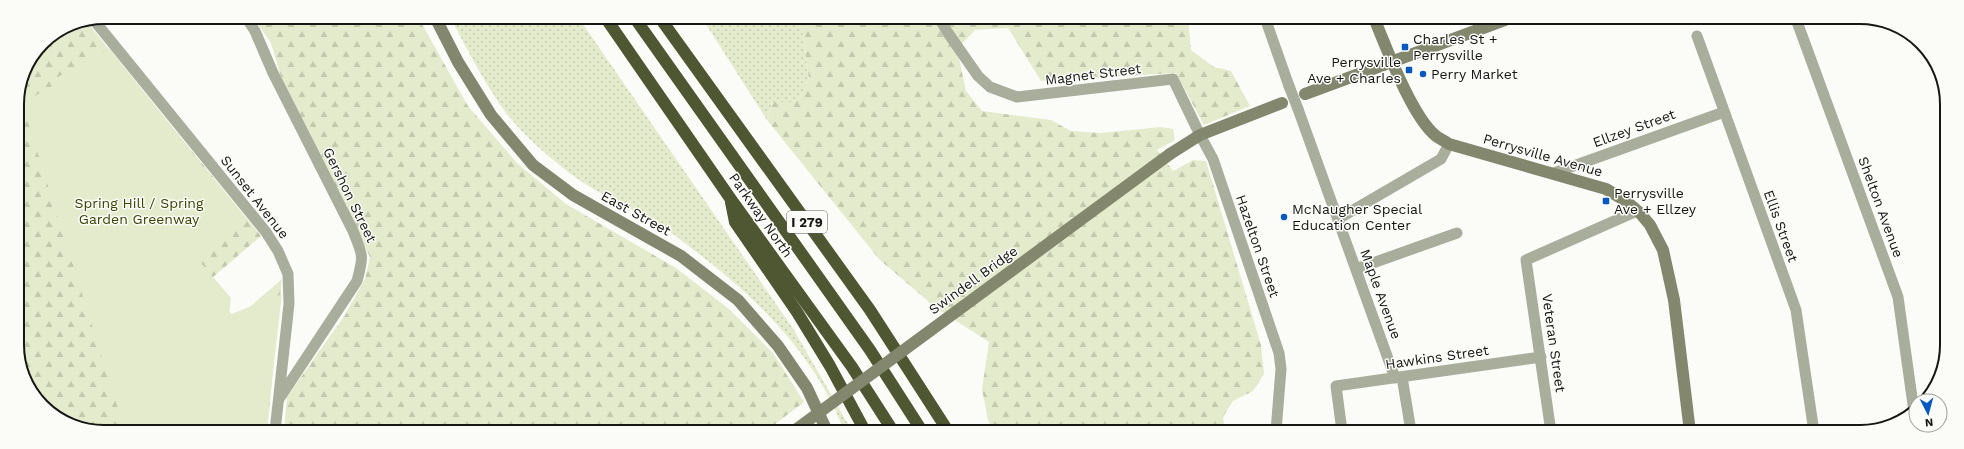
<svg xmlns="http://www.w3.org/2000/svg" width="1964" height="449" font-family="'Work Sans',sans-serif">
<defs>
<pattern id="grass-dots" width="8" height="8" patternUnits="userSpaceOnUse"><rect width="8" height="8" fill="#e4ebcc"/><path d="M2 2h.1M6 6h.1" fill="none" stroke="#c3c9ae" stroke-width="1.8" stroke-linecap="round"/></pattern>
<pattern id="forest-firs" width="22" height="20" patternUnits="userSpaceOnUse"><rect width="22" height="20" fill="#e4ebcc"/><path d="M5 1l3.5 6h-7zM16 11l3.5 6h-7z" fill="#c3c9ae"/></pattern>
</defs>
<rect width="100%" height="100%" fill="#fbfcf8"/>
<!-- grass -->
<path fill="url(#grass-dots)" d="M 450,17 L 578,17 L 794,330 L 852,431 L 844,431 C 818,359 758,299 699,254 C 688,246 678,237 667,230 C 633,208 595,194 563,168 C 542,151 517,129 501,106 C 482,78 466,47 450,17 Z
M 702,18 L 799,18 L 802,28 L 809,79 L 799,102 L 772,102 L 767,120 Z"/>
<!-- forest -->
<path fill="url(#forest-firs)" d="M 253,17 L 418,17 L 468,106 L 517,163 L 566,204 L 676,268 L 729,309 L 773,353 L 804,402 L 766,431 L 284,431 L 287,397 L 345,315 L 365,279 L 370,257 L 281,77 L 271,43 Z
M 799,18 L 1188,18 L 1191,50 L 1214,67 L 1231,71 L 1250,106 L 1204,125 L 1176,73 L 1041,81 L 1008,28 L 975,30 L 957,49 L 966,91 L 982,111 L 1051,120 L 1071,131 L 1101,133 L 1161,127 L 1173,129 L 1175,140 L 1157,150 L 1173,171 L 1193,160 L 1206,161 L 1261,345 L 1264,374 L 1253,391 L 1233,401 L 1223,417 L 1225,431 L 993,431 L 988,420 L 982,389 L 989,342 L 936,308 L 879,259 L 767,120 L 772,102 L 799,102 L 809,79 L 802,28 Z
M 86,21 L 261,236 L 205,284 L 236,319 L 282,279 L 267,431 L 87,430 L 43,407 L 19,362 L 17,99 L 24,71 L 43,42 L 71,24 Z"/>
<!-- park -->
<path fill="#e4ebcc" d="M 110,49 L 246,221 L 200,262 L 231,298 L 229,315 L 282,294 L 266,431 L 125,430 L 22,103 L 51,87 L 54,79 Z"/>
<g fill="none" stroke-linecap="round" stroke-linejoin="round">
<!-- street -->
<path stroke="#a9ad9c" stroke-width="11" d="M 246,17 L 255,31 L 273,73 L 353,231 C 363,255 364,256 357,281 L 279,399
M 939,18 L 948,33 L 978,76 L 990,87 L 1017,97 L 1173,79 L 1200,135 L 1213,159 L 1279,353 L 1281,369 L 1276,431
M 1265,18 L 1289,86
M 93,19 L 266,232 L 278,251 L 288,274 L 289,304 L 275,431
M 1796,19 L 1898,297 L 1914,412
M 1697,36 L 1796,310 L 1814,432
M 1298,109 L 1395,378
M 1554,173 L 1724,112
M 1338,219 L 1441,159 L 1449,144
M 1356,269 L 1457,233
M 1402,377 L 1411,431
M 1342,431 L 1336,386 L 1541,357
M 1551,432 L 1526,260 L 1637,211"/>
<!-- secondary -->
<path stroke="#82876e" stroke-width="12" d="M 435,17 L 458,62 L 491,115 L 533,165 L 573,195 L 681,256 L 738,300 L 778,346 L 807,388 L 827,431
M 1374,18 C 1386,47 1412,117 1436,136 C 1440,139 1445,141 1449,144 L 1606,189 L 1626,201 L 1640,213 L 1650,225 L 1663,250 L 1674,300 L 1690,432
M 1305,94 L 1510,18
M 1170,154 L 1200,135 L 1282,103"/>
<!-- highway -->
<path stroke="#4f5632" stroke-width="12" d="M 605,17 L 730,198 L 852,367 L 893,431
M 634,17 L 870,350 L 922,431
M 660,18 L 870,310 L 948,431
M 731,202 L 735,222 L 797,312 L 830,366 L 865,431"/>
<!-- street-bridge -->
<path stroke="#a9ad9c" stroke-width="11" d="M 1289,86 L 1298,109"/>
<!-- secondary-bridge -->
<path stroke="#82876e" stroke-width="12" d="M 794,431 L 1170,154"/>
</g>
<!-- markers -->
<g fill="#0258c1" stroke="#fbfcf8" stroke-width="1.5">
<rect x="1401" y="43" width="8" height="8" rx="2"/>
<rect x="1405" y="66" width="8" height="8" rx="2"/>
<circle cx="1423" cy="74" r="4"/>
<rect x="1602" y="197" width="8" height="8" rx="2"/>
<circle cx="1284" cy="217" r="4"/>
</g>
<g text-anchor="middle" stroke-width="3" stroke-linejoin="round" paint-order="stroke">
<!-- shield labels -->
<rect fill="#fbfcf8" stroke="#5b5c59" stroke-width="1" x="787" y="211" width="40" height="22" rx="3"/>
<g font-size="13" font-weight="bold" fill="#161715">
<text x="807" y="227">I 279</text>
</g>
<!-- poi labels -->
<g font-size="14" fill="#161715" stroke="#fbfcf8" text-anchor="start">
<text x="1413" y="44">Charles St +<tspan x="1413" dy="16">Perrysville</tspan></text>
<text x="1401" y="67" text-anchor="end">Perrysville<tspan x="1401" dy="16">Ave + Charles</tspan></text>
<text x="1431" y="79">Perry Market</text>
<text x="1614" y="198">Perrysville<tspan x="1614" dy="16">Ave + Ellzey</tspan></text>
<text x="1292" y="214">McNaugher Special<tspan x="1292" dy="16">Education Center</tspan></text>
</g>
<!-- street labels -->
<g font-size="14" fill="#161715" stroke="#fbfcf8">
<text transform="translate(1093 74) rotate(-7)" y="5">Magnet Street</text>
<text transform="translate(1634 128) rotate(-20)" y="5">Ellzey Street</text>
<text transform="translate(1543 155) rotate(16)" y="5">Perrysville Avenue</text>
<text transform="translate(350 195) rotate(64)" y="5">Gershon Street</text>
<text transform="translate(255 197) rotate(52)" y="5">Sunset Avenue</text>
<text transform="translate(1881 207) rotate(70)" y="5">Shelton Avenue</text>
<text transform="translate(636 213) rotate(29)" y="5">East Street</text>
<text transform="translate(761 215) rotate(55)" y="5">Parkway North</text>
<text transform="translate(1781 226) rotate(70)" y="5">Ellis Street</text>
<text transform="translate(1258 246) rotate(71)" y="5">Hazelton Street</text>
<text transform="translate(973 280) rotate(-36)" y="5">Swindell Bridge</text>
<text transform="translate(1381 294) rotate(70)" y="5">Maple Avenue</text>
<text transform="translate(1554 343) rotate(82)" y="5">Veteran Street</text>
<text transform="translate(1437 357) rotate(-8)" y="5">Hawkins Street</text>
</g>
<!-- park labels -->
<g font-size="14" fill="#3b4300" stroke="#fbfcf8">
<text x="139" y="208">Spring Hill / Spring<tspan x="139" dy="16">Garden Greenway</tspan></text>
</g>
</g>
<!-- crop -->
<path d="M0 0H1964V449H0ZM104 24H1860A80 80 0 0 1 1940 104V345A80 80 0 0 1 1860 425H104A80 80 0 0 1 24 345V104A80 80 0 0 1 104 24Z" fill="#fbfcf8" fill-rule="evenodd"/>
<path fill="none" stroke="#161715" stroke-width="2" d="M104 24H1860A80 80 0 0 1 1940 104V345A80 80 0 0 1 1860 425H104A80 80 0 0 1 24 345V104A80 80 0 0 1 104 24Z"/>
<!-- north arrow -->
<g transform="translate(1928 413) rotate(174)"><circle r="19" fill="#fbfcf8" stroke="#9fa09d"/>
<path d="M0-3L7 15L0 10L-7 15Z" fill="#0258c1"/>
<text y="-6" font-size="11" font-weight="bold" text-anchor="middle" fill="#161715">N</text>
</g>
</svg>
